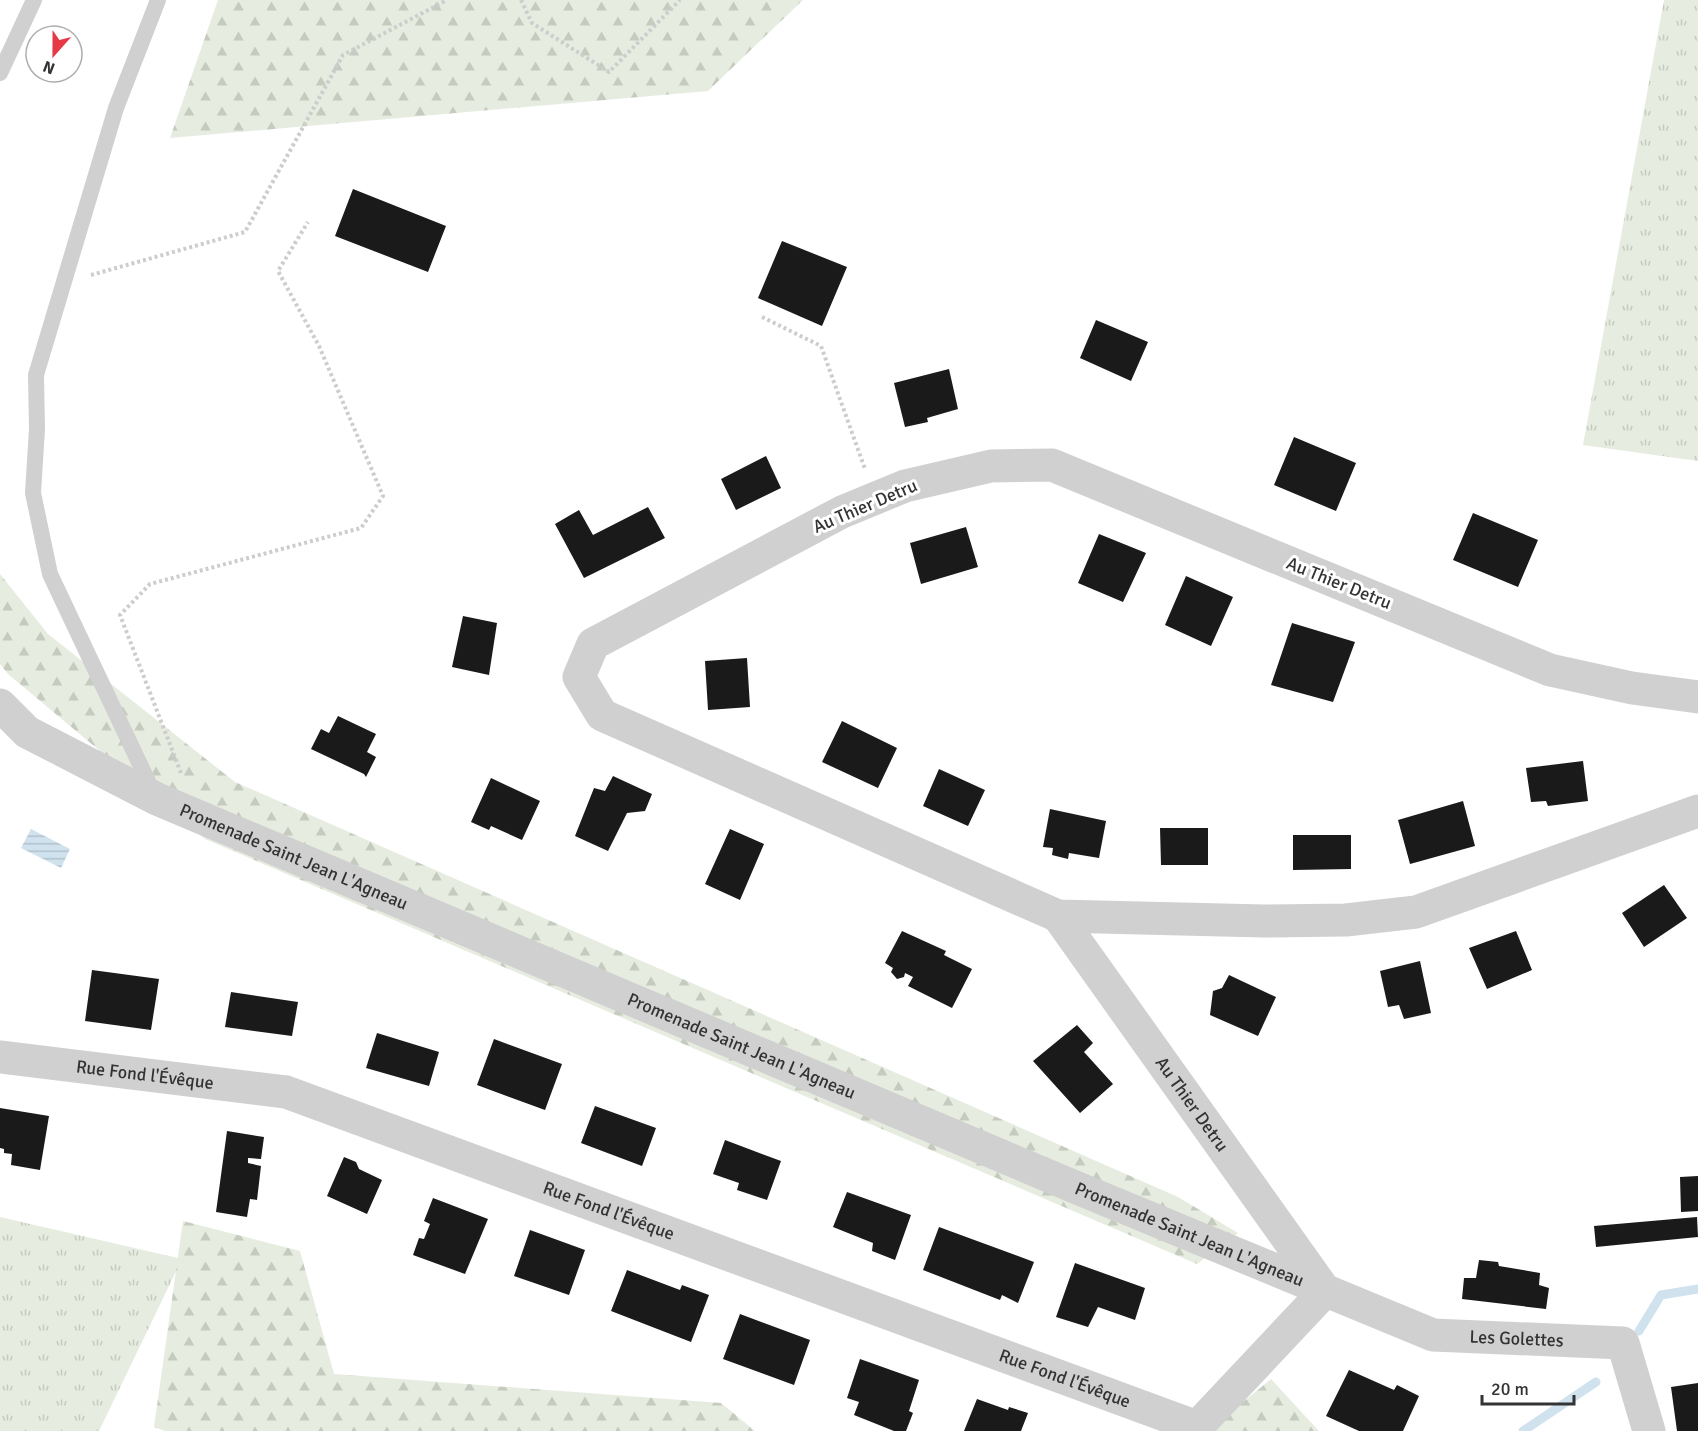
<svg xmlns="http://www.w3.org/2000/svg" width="1698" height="1431" font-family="Signika,sans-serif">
<defs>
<pattern id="grass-tufts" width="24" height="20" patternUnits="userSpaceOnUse" patternTransform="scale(1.5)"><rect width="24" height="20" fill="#e6ecdf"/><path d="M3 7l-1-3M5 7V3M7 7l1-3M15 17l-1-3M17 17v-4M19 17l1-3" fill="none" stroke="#c6cbc0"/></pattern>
<pattern id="forest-firs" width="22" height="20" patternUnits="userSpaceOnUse" patternTransform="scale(1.5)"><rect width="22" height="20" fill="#e6ecdf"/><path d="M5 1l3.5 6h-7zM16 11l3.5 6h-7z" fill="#c6cbc0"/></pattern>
<pattern id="water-rules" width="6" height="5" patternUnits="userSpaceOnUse" patternTransform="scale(1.5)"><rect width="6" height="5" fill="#cfe2ee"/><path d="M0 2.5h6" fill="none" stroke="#b2c2cd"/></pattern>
</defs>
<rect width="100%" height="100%" fill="#fff"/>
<!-- grass -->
<path fill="url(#grass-tufts)" d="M 1664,0 L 1698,0 L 1698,461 L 1583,445 Z
M 0,1217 L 182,1259 L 99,1431 L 0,1431 Z"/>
<!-- forest -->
<path fill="url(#forest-firs)" d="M 218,0 L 803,0 L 708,91 L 170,138 Z
M 0,574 L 48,634 L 235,782 L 1178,1197 L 1238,1233 L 1197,1264 L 205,839 L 8,674 L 0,664 Z
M 183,1221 L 300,1251 L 334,1374 L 721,1403 L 755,1431 L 165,1431 L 154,1427 Z
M 1271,1379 L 1319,1431 L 1208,1431 Z"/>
<!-- water -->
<path fill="url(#water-rules)" d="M 31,829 L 70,849 L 61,868 L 21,848 Z"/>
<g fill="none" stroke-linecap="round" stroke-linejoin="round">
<!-- stream -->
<path stroke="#cfe2ee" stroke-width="9" d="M 1639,1331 L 1661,1295 L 1698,1289
M 1523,1431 L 1596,1382"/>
</g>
<!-- building -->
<path fill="#1a1a1a" d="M 353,189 L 446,226 L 428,272 L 335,236 Z
M 782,241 L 847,267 L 822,326 L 758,298 Z
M 1096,320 L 1148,342 L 1131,381 L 1080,358 Z
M 949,369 L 958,409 L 927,418 L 928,422 L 905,427 L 894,383 Z
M 1294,437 L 1356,463 L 1336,511 L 1274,485 Z
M 766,456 L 781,488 L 736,510 L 721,479 Z
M 648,507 L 665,538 L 584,578 L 555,524 L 579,510 L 593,535 Z
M 1473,513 L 1538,540 L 1518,587 L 1453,560 Z
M 966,527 L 978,567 L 921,584 L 910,543 Z
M 1099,534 L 1146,553 L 1123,602 L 1078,583 Z
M 1186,576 L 1233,597 L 1211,646 L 1165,625 Z
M 463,616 L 497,623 L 489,675 L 452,667 Z
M 1292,623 L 1355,642 L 1333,702 L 1271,685 Z
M 747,658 L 750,707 L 708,710 L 705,661 Z
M 338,716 L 376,734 L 367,752 L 376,757 L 366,777 L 364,774 L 311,749 L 321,729 L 329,733 Z
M 842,721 L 897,748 L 878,788 L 822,762 Z
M 1583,761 L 1588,801 L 1548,806 L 1546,801 L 1531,802 L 1526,768 Z
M 939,769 L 985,790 L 968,826 L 923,806 Z
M 613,776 L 652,794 L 645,811 L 627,813 L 608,851 L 575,836 L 594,788 L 605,791 Z
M 491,778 L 540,801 L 522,840 L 491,826 L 489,830 L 471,822 Z
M 1463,801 L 1475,846 L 1410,864 L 1398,820 Z
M 1050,809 L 1106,821 L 1099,858 L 1069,853 L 1068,859 L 1052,855 L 1053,848 L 1043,847 Z
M 1160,828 L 1208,828 L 1208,865 L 1161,865 Z
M 730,829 L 764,844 L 740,900 L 705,884 Z
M 1293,835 L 1351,835 L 1351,869 L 1293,870 Z
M 1664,885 L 1687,918 L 1644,947 L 1622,913 Z
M 902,931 L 946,951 L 944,955 L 972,969 L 952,1008 L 908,986 L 913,977 L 905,973 L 904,977 L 897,979 L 891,972 L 893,968 L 885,963 Z
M 1516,931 L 1532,970 L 1487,989 L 1469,948 Z
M 1420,961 L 1431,1013 L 1404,1019 L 1399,1005 L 1388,1007 L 1380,971 Z
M 92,970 L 159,979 L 151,1030 L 85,1021 Z
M 1229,975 L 1276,997 L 1258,1036 L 1210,1015 L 1213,991 L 1222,988 Z
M 231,992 L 298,1002 L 292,1036 L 225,1027 Z
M 1077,1025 L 1093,1043 L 1084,1052 L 1113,1084 L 1080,1113 L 1033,1061 Z
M 377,1033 L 439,1052 L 429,1086 L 366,1068 Z
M 494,1039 L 562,1064 L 545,1110 L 477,1085 Z
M 595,1106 L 656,1128 L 642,1166 L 581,1143 Z
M 0,1108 L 49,1116 L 40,1170 L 11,1165 L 12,1154 L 4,1153 L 4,1149 L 0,1148 Z
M 227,1131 L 264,1137 L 261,1159 L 248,1158 L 248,1163 L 261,1166 L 257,1200 L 250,1199 L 247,1217 L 216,1212 Z
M 725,1140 L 781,1161 L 767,1200 L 737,1190 L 739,1183 L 713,1174 Z
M 344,1157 L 356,1162 L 359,1169 L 382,1180 L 367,1214 L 327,1196 Z
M 1698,1176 L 1698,1211 L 1681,1212 L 1680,1177 Z
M 847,1192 L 911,1215 L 895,1260 L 872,1251 L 873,1243 L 833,1227 Z
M 433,1198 L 488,1219 L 465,1274 L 413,1255 L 419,1238 L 424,1239 L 430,1224 L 424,1221 Z
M 1697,1217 L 1698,1237 L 1596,1247 L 1594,1226 Z
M 939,1227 L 1034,1262 L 1018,1303 L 1002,1295 L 1000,1300 L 923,1270 Z
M 530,1230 L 585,1250 L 569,1295 L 514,1276 Z
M 1479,1260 L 1498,1262 L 1499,1266 L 1540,1273 L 1539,1285 L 1549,1288 L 1546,1309 L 1462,1299 L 1464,1278 L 1476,1278 Z
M 1075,1263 L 1145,1288 L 1135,1320 L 1098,1307 L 1088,1327 L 1056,1317 Z
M 627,1270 L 680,1290 L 682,1285 L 709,1295 L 691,1342 L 611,1311 Z
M 740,1314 L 810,1340 L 794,1385 L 723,1359 Z
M 860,1359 L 919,1380 L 909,1411 L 913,1413 L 906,1431 L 894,1431 L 854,1415 L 859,1402 L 847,1398 Z
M 1349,1370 L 1394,1390 L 1397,1385 L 1419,1396 L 1403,1431 L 1359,1431 L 1326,1416 Z
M 1698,1383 L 1698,1431 L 1677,1431 L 1671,1387 Z
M 977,1399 L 1008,1410 L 1009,1407 L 1028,1413 L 1021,1431 L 964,1431 Z"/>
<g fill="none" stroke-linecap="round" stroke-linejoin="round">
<!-- path -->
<path stroke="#cdcdcd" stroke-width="4" stroke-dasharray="3 3" stroke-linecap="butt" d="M 521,0 L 532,23 L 609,72 L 680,0
M 91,275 L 245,232 L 343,55 L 447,0
M 762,317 L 821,346 L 865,469
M 181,773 L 120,615 L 150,584 L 361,528 L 383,496 L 319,346 L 278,271 L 308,222"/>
<!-- lane -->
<path stroke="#d0d0d0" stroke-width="16" d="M 0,73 L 34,0
M 154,794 L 50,574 L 33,493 L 37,429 L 36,375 L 116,108 L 158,0"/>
<!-- street -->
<g stroke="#d0d0d0" stroke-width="33">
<path d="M 1698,697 L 1632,688 L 1550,670 L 1052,465 L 991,466 L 905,486 L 842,512 L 593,644 L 579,677 L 602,715 L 1058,916 L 1264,921 L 1346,920 L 1416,912 L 1698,811"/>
<path id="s1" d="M 0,705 L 27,732 L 157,799 L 1082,1190 L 1433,1335 L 1623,1343 L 1649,1431"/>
<path id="s2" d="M 1058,916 L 1325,1291"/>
<path id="s3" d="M 0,1057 L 286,1092 L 1197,1427"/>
<path d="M 1197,1427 L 1325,1291"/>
</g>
</g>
<g text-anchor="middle" stroke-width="6" stroke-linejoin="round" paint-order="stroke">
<!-- street labels -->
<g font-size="18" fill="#333" stroke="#fff">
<text transform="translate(865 506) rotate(-23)" y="6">Au Thier Detru</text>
<text transform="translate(1339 583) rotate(22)" y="6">Au Thier Detru</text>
<text dy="6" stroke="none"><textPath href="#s1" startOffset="333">Promenade Saint Jean L'Agneau</textPath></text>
<text dy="6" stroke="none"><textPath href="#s1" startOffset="819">Promenade Saint Jean L'Agneau</textPath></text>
<text dy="6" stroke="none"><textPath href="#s3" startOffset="146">Rue Fond l'Évêque</textPath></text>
<text dy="6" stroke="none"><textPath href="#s2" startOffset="231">Au Thier Detru</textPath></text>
<text dy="6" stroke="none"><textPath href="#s3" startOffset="632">Rue Fond l'Évêque</textPath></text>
<text dy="6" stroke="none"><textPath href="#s1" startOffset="1305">Promenade Saint Jean L'Agneau</textPath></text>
<text dy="6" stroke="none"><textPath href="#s1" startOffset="1652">Les Golettes</textPath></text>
<text dy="6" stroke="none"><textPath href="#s3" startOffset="1118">Rue Fond l'Évêque</textPath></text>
</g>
</g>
<!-- north arrow -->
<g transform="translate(54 54) rotate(201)"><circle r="28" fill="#ffffff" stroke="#adadad" stroke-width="1.5"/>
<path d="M0-4.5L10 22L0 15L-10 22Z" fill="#e63946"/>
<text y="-9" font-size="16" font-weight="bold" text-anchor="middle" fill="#333333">N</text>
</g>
<!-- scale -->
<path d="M1482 1395v9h92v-9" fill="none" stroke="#333333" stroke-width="3"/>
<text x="1491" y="1395" font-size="18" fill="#333333" stroke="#ffffff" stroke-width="4.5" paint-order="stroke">20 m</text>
</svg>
